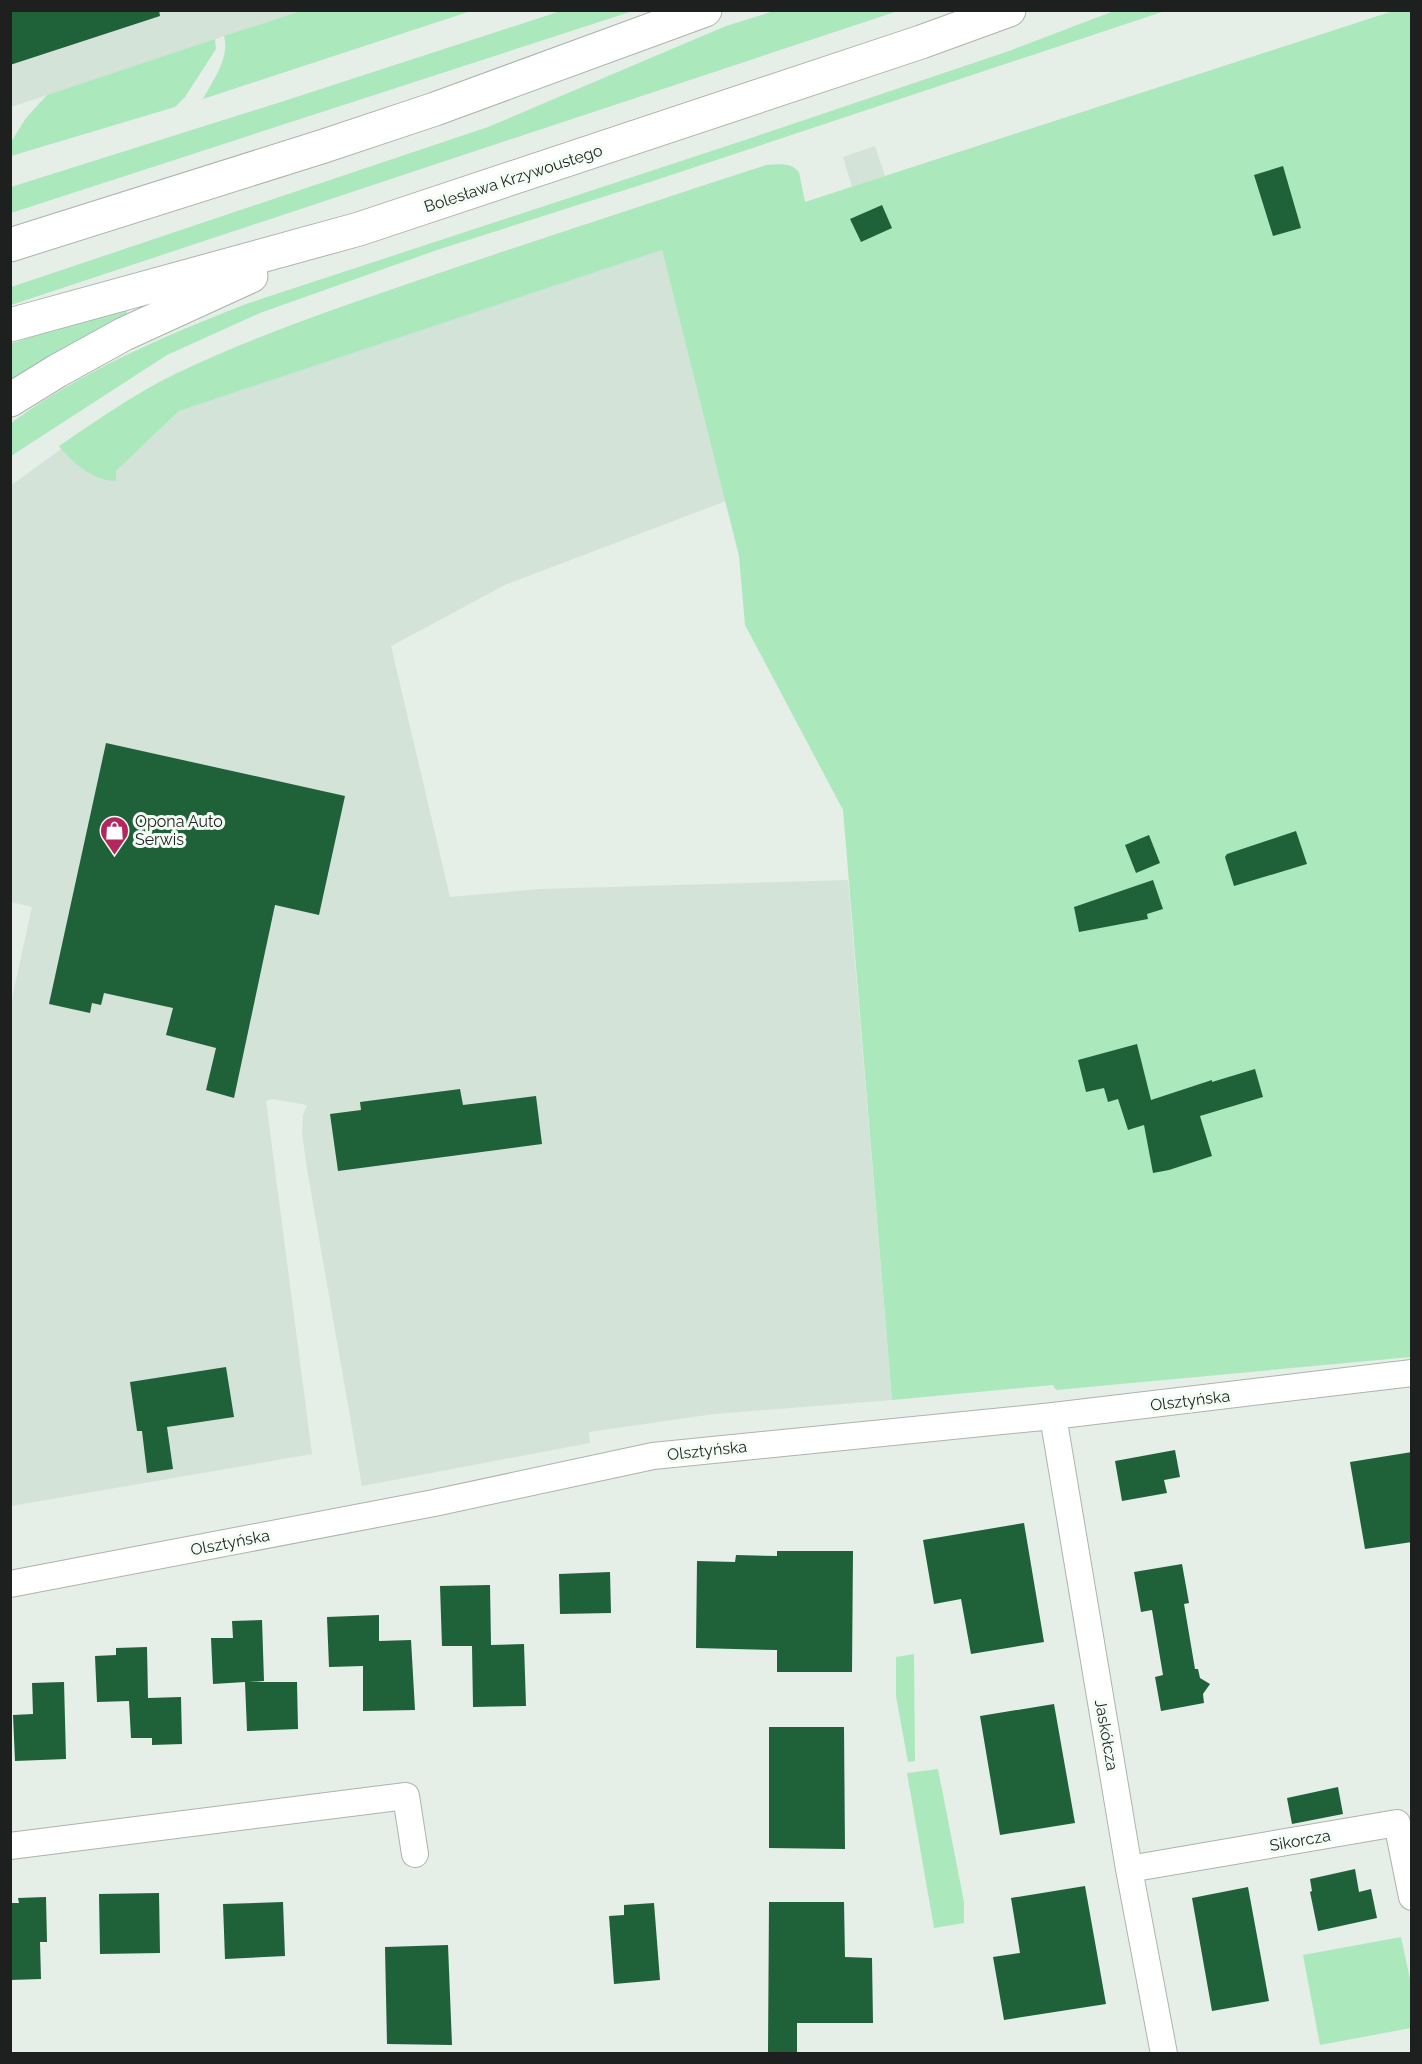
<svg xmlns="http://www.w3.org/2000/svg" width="1422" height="2064" font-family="Raleway,sans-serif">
<rect width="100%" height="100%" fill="#e5eee7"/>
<!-- built -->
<path fill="#d4e3d7" d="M 10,11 L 300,11 L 11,107 Z
M 875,146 L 885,176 L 852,187 L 843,157 Z
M 662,250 L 726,501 L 505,585 L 391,646 L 450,897 L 540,889 L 848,880 L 892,1400 L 714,1414 L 589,1432 L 590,1443 L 362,1486 L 307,1169 L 302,1133 L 303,1115 L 307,1105 L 272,1099 L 266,1101 L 312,1454 L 11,1506 L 10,1008 L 32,907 L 11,902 L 10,486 L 61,449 L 90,474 L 116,471 L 179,411 Z"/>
<!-- green -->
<path fill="#abe9bd" d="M 564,10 L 633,11 L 11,213 L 11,187 L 284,101 Z
M 300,11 L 300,10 L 471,11 L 203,99 C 213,80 230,58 224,36 Z
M 774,11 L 898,11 L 11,305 L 11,287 L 488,127 L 726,26 Z
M 1114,11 L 1165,11 L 653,181 L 437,250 L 260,313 L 167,355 L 11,456 L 11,423 C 82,371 164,336 246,304 L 751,138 L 1009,51 Z
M 1393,11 L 1411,11 L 1411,1357 L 1056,1390 L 1053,1385 L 892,1400 L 843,810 L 745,625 L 739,556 L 662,250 L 179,411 L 116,471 L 116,481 C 94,481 72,463 59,446 C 96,421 134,394 175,374 C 263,332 358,301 451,269 C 556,234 661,199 766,165 C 778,164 791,162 799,172 L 805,202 Z
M 215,39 L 216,49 L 185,97 L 175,107 L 11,156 L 11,142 L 26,118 L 47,95 Z
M 127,308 L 127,314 L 11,379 L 10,344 L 113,310 Z
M 914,1654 L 915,1761 L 908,1762 L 896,1696 L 896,1657 Z
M 938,1769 L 964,1902 L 964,1923 L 934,1928 L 907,1773 Z
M 1401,1937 L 1411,1984 L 1411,2028 L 1320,2045 L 1303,1955 Z"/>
<!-- building -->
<path fill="#1f6139" d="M 10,10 L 159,10 L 160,16 L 10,65 Z
M 1283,166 L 1301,228 L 1273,236 L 1254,175 Z
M 882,205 L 892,228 L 861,242 L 850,219 Z
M 106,743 L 345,796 L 319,915 L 275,905 L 234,1098 L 206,1090 L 216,1048 L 166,1035 L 173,1008 L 104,993 L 101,1005 L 92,1003 L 90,1013 L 49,1004 Z
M 1296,831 L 1307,864 L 1234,886 L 1225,857 L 1227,854 Z
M 1149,835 L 1160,863 L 1136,873 L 1125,845 Z
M 1153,880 L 1163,909 L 1147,914 L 1148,919 L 1079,932 L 1074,907 Z
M 1137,1044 L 1151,1100 L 1212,1080 L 1212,1082 L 1255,1069 L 1263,1097 L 1200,1116 L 1212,1156 L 1169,1170 L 1153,1173 L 1144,1125 L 1128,1130 L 1118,1099 L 1108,1102 L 1104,1088 L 1086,1092 L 1078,1060 Z
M 460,1089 L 463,1105 L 536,1096 L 542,1144 L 338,1171 L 330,1114 L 361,1110 L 360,1102 Z
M 226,1367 L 234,1417 L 167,1427 L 173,1469 L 147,1473 L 142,1431 L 137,1431 L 130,1382 Z
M 1175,1450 L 1180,1477 L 1164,1480 L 1167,1493 L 1122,1501 L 1115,1461 Z
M 1412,1452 L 1412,1542 L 1365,1549 L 1350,1462 Z
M 1024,1523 L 1044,1642 L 971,1654 L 961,1599 L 934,1604 L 923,1540 Z
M 777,1551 L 853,1551 L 852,1672 L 777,1672 L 777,1650 L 696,1648 L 697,1561 L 735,1562 L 736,1555 L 777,1556 Z
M 1182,1564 L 1189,1603 L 1184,1604 L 1195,1669 L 1198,1669 L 1200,1678 L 1210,1684 L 1203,1694 L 1204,1703 L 1161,1711 L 1155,1677 L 1163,1675 L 1152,1610 L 1141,1612 L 1134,1572 Z
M 610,1572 L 611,1613 L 560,1614 L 559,1574 Z
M 490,1585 L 491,1645 L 524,1644 L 526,1706 L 473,1707 L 472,1646 L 442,1646 L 440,1586 Z
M 379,1615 L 379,1641 L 411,1640 L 415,1710 L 363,1711 L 363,1666 L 329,1667 L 327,1617 Z
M 262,1620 L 264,1681 L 249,1682 L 297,1682 L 298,1729 L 247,1731 L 245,1682 L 213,1684 L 211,1638 L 233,1638 L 232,1621 Z
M 147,1647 L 148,1698 L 181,1697 L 182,1744 L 152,1745 L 152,1738 L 131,1738 L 129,1701 L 97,1702 L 95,1656 L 116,1655 L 116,1648 Z
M 64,1682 L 66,1759 L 15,1761 L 13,1715 L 33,1714 L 32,1683 Z
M 1054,1704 L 1075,1823 L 1000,1835 L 980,1716 Z
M 769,1727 L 844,1727 L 845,1849 L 769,1848 Z
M 1338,1787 L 1343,1814 L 1292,1824 L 1287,1798 Z
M 1355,1869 L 1359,1892 L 1371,1889 L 1377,1918 L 1318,1931 L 1310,1892 L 1312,1891 L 1310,1879 Z
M 1085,1886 L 1106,2004 L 1004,2020 L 993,1957 L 1020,1953 L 1011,1898 Z
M 1248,1887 L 1269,2001 L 1212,2011 L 1192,1898 Z
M 159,1893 L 160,1953 L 100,1954 L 99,1894 Z
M 46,1897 L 47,1942 L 40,1942 L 41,1979 L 10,1980 L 10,1903 L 19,1903 L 18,1898 Z
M 283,1902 L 285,1956 L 225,1959 L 223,1904 Z
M 769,1902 L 844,1902 L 845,1957 L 872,1958 L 873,2023 L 797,2023 L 797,2054 L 768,2054 Z
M 654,1903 L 660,1980 L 614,1984 L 609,1916 L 624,1915 L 624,1905 Z
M 448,1945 L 452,2045 L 387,2044 L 385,1947 Z"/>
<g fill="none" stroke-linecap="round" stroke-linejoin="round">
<defs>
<path id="street" d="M 1053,1416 L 1129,1869 L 1164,2054
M 10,1584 L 434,1503 L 653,1456 L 1053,1416 L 1412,1373
M 10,1846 L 406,1796 L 415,1854
M 1129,1869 L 1397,1823 L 1412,1897"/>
<path id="secondary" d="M 10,245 L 324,146 L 435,109 L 705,10
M 10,325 L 359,229 L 921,42 L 1009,10
M 10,400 L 57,371 L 124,334 L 251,276"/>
</defs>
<!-- street casing -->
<use href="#street" stroke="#abb4ad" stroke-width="28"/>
<!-- secondary casing -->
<use href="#secondary" stroke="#abb4ad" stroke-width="35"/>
<!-- street -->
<use href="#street" stroke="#fff" stroke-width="26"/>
<!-- secondary -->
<use href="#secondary" stroke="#fff" stroke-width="33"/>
</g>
<!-- icons -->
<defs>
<symbol id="shop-pin" viewBox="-11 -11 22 30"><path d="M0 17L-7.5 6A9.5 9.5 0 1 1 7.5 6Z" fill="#b4275e" stroke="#f3fcf5"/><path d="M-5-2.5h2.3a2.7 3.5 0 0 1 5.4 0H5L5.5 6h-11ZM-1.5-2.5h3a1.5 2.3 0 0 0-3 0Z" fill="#fff"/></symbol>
</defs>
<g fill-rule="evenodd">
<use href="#shop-pin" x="98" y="814" width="33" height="45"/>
</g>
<g text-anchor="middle" stroke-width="6" stroke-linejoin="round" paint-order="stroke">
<!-- street labels -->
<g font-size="16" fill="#1d201e" stroke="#f3fcf5">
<text transform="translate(513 178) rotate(-18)" y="6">Bolesława Krzywoustego</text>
<text transform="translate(1190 1400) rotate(-7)" y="6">Olsztyńska</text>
<text transform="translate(707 1450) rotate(-6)" y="6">Olsztyńska</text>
<text transform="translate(230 1542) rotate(-11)" y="6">Olsztyńska</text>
<text transform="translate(1107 1735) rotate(80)" y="6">Jaskółcza</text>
<text transform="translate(1300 1840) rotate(-10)" y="6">Sikorcza</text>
</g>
<!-- poi labels -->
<g font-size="16" fill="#1d201e" stroke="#f3fcf5" text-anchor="start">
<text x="135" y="827">Opona Auto<tspan x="135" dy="18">Serwis</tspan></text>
</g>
</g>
<!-- border -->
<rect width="1422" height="2064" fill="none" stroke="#1d201e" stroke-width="24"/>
</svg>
